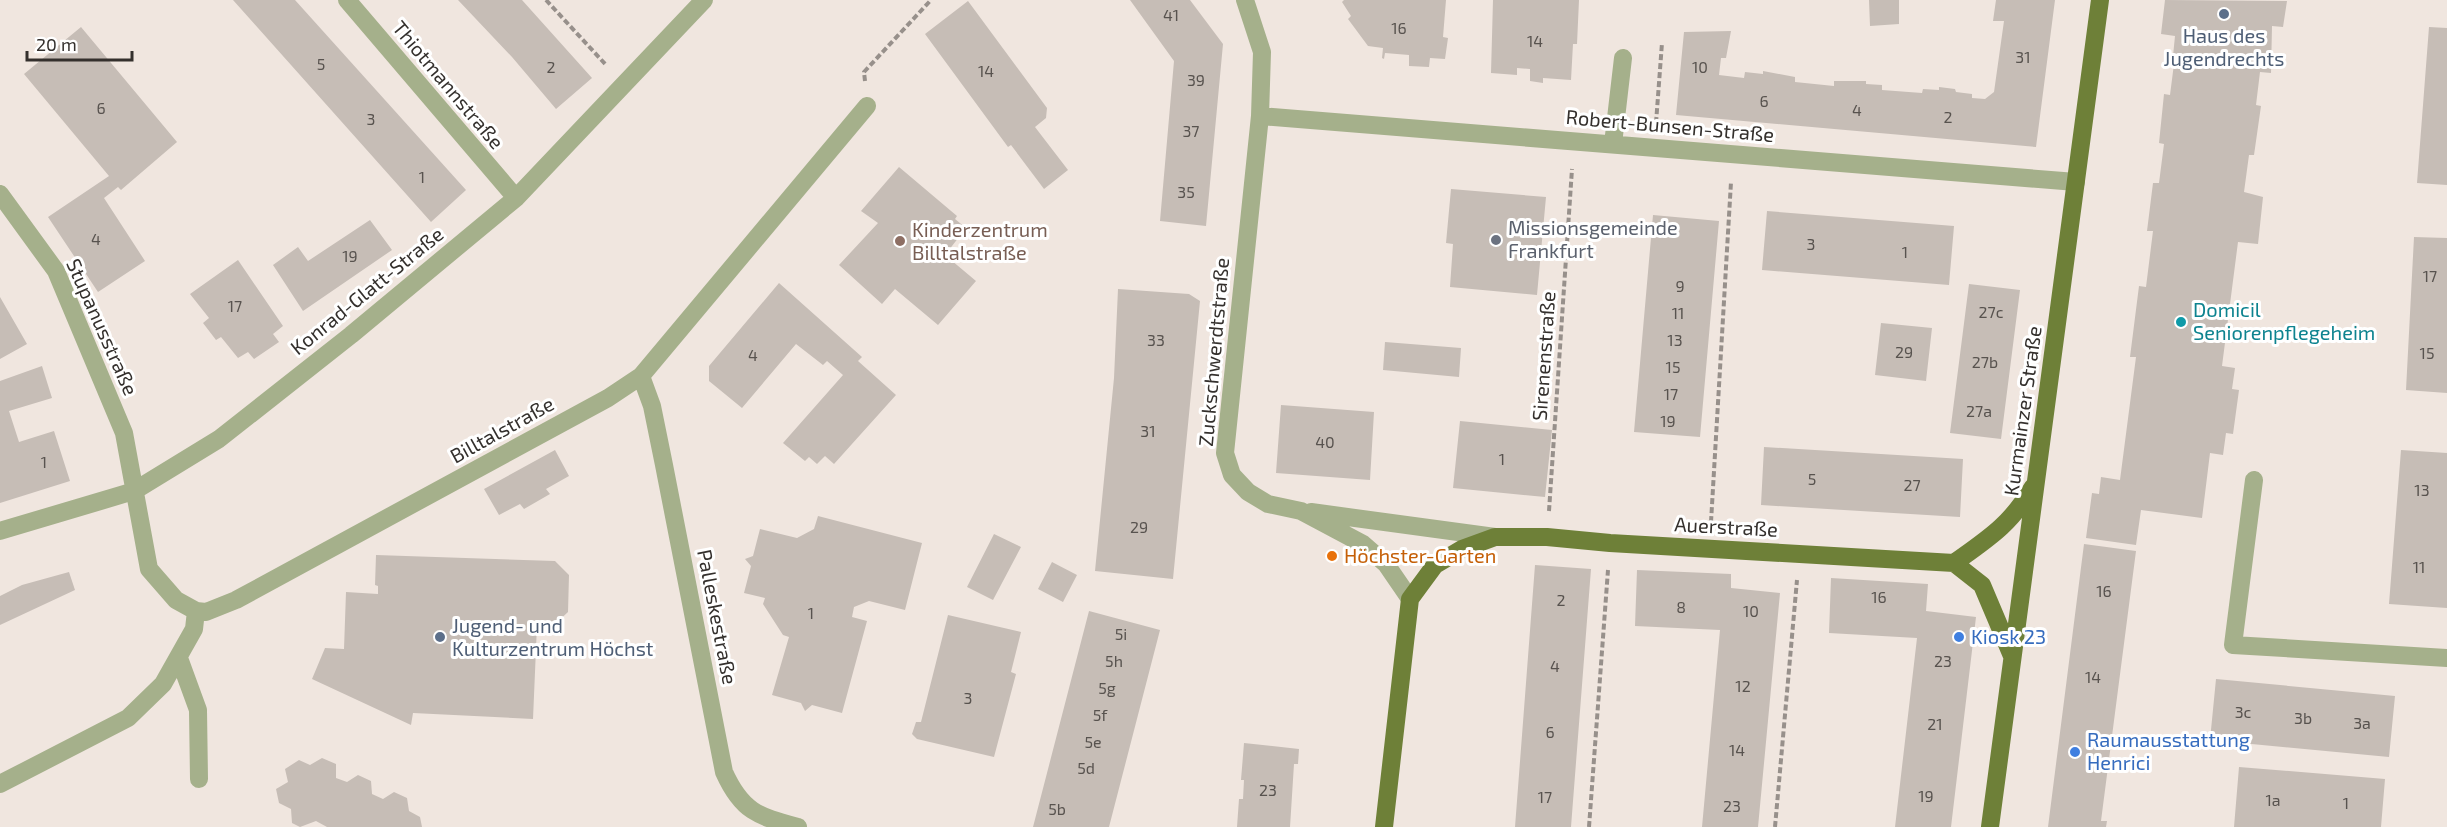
<svg xmlns="http://www.w3.org/2000/svg" width="2447" height="827" font-family="'Exo 2',sans-serif">
<rect width="100%" height="100%" fill="#f0e6df"/>
<!-- building -->
<path fill="#c6bdb6" d="M 233,0 L 295,0 L 466,190 L 431,222 Z
M 458,0 L 522,0 L 592,78 L 556,109 L 512,57 Z
M 1130,0 L 1190,0 L 1223,44 L 1206,226 L 1160,221 L 1174,61 Z
M 1344,0 L 1446,0 L 1443,37 L 1448,38 L 1445,59 L 1430,58 L 1429,67 L 1409,66 L 1409,55 L 1385,53 L 1384,59 L 1382,58 L 1383,48 L 1368,46 L 1348,19 L 1351,16 L 1342,2 Z
M 1493,0 L 1579,0 L 1577,44 L 1573,44 L 1571,80 L 1543,78 L 1543,83 L 1530,81 L 1530,69 L 1517,68 L 1517,75 L 1491,73 Z
M 1869,0 L 1899,0 L 1899,24 L 1870,26 Z
M 1996,0 L 2055,0 L 2036,147 L 1676,115 L 1684,32 L 1731,31 L 1726,58 L 1721,58 L 1719,75 L 1744,78 L 1745,72 L 1763,74 L 1763,71 L 1795,77 L 1795,82 L 1834,86 L 1834,81 L 1866,81 L 1866,84 L 1882,85 L 1882,90 L 1922,93 L 1923,89 L 1939,90 L 1939,87 L 1955,89 L 1956,92 L 1972,94 L 1972,98 L 1985,99 L 1994,92 L 2004,21 L 1993,21 Z
M 2165,0 L 2287,1 L 2283,27 L 2272,26 L 2271,73 L 2260,72 L 2256,105 L 2261,106 L 2254,155 L 2249,155 L 2244,192 L 2263,197 L 2258,244 L 2238,242 L 2222,366 L 2235,368 L 2232,389 L 2239,390 L 2233,434 L 2226,433 L 2223,455 L 2210,453 L 2202,518 L 2141,510 L 2136,545 L 2086,538 L 2092,493 L 2099,494 L 2101,477 L 2120,480 L 2136,357 L 2130,357 L 2139,286 L 2146,287 L 2153,231 L 2147,231 L 2153,183 L 2159,183 L 2164,144 L 2159,143 L 2164,94 L 2170,95 L 2175,56 L 2173,56 L 2175,36 L 2161,34 Z
M 968,1 L 1047,108 L 1046,118 L 1035,127 L 1068,170 L 1044,189 L 1011,145 L 1008,147 L 925,34 Z
M 81,27 L 177,142 L 121,190 L 118,187 L 104,198 L 145,261 L 98,292 L 48,217 L 109,176 L 24,74 Z
M 2429,27 L 2447,28 L 2447,185 L 2417,183 Z
M 899,167 L 957,216 L 955,219 L 966,228 L 945,255 L 976,281 L 938,325 L 895,289 L 882,304 L 839,265 L 878,223 L 861,211 Z
M 1451,189 L 1546,197 L 1537,295 L 1450,287 L 1453,244 L 1446,243 Z
M 1767,211 L 1954,226 L 1949,285 L 1762,270 Z
M 1653,215 L 1719,221 L 1700,437 L 1634,432 Z
M 370,220 L 392,250 L 303,311 L 273,265 L 298,247 L 308,261 Z
M 2414,237 L 2447,238 L 2447,393 L 2406,390 Z
M 238,260 L 283,326 L 273,334 L 279,342 L 254,359 L 248,352 L 238,358 L 221,337 L 216,340 L 203,323 L 209,318 L 190,294 Z
M 779,283 L 862,357 L 858,361 L 896,395 L 834,464 L 825,456 L 817,464 L 809,457 L 805,461 L 783,443 L 843,375 L 827,361 L 823,365 L 796,344 L 742,408 L 709,381 L 709,366 Z
M 1969,284 L 2020,290 L 2001,439 L 1950,433 Z
M 1118,289 L 1189,294 L 1200,301 L 1173,579 L 1095,571 L 1114,378 Z
M 0,297 L 27,344 L 0,359 Z
M 1881,323 L 1932,328 L 1926,381 L 1875,375 Z
M 1385,342 L 1461,348 L 1459,377 L 1383,370 Z
M 42,366 L 52,398 L 9,411 L 19,442 L 54,431 L 70,481 L 0,503 L 0,381 Z
M 1281,405 L 1374,412 L 1370,480 L 1276,473 Z
M 1460,421 L 1552,430 L 1545,497 L 1453,488 Z
M 1764,447 L 1963,459 L 1960,517 L 1761,505 Z
M 555,450 L 569,476 L 546,489 L 550,494 L 524,509 L 520,504 L 499,515 L 484,489 Z
M 2401,450 L 2447,453 L 2447,608 L 2389,604 Z
M 818,516 L 922,543 L 905,610 L 869,601 L 854,607 L 852,617 L 867,621 L 842,713 L 812,705 L 805,711 L 801,703 L 772,695 L 789,637 L 783,635 L 763,604 L 765,598 L 744,593 L 751,566 L 745,559 L 753,556 L 760,529 L 797,538 L 814,529 Z
M 994,534 L 1021,547 L 993,600 L 967,587 Z
M 2084,544 L 2136,551 L 2101,821 L 2107,821 L 2106,827 L 2048,827 Z
M 376,555 L 555,561 L 569,575 L 568,612 L 552,627 L 537,625 L 533,719 L 413,713 L 411,725 L 312,679 L 325,648 L 344,649 L 346,592 L 378,594 L 378,586 L 375,585 Z
M 1052,562 L 1077,575 L 1063,602 L 1038,589 Z
M 1535,565 L 1591,569 L 1571,827 L 1515,827 Z
M 1637,570 L 1731,574 L 1731,588 L 1780,593 L 1758,827 L 1702,827 L 1720,630 L 1635,626 Z
M 69,572 L 75,590 L 0,625 L 0,596 L 22,585 Z
M 1831,578 L 1928,584 L 1926,611 L 1976,617 L 1951,827 L 1895,827 L 1917,638 L 1829,633 Z
M 1089,611 L 1160,630 L 1153,657 L 1109,827 L 1033,827 Z
M 948,615 L 1021,632 L 1011,672 L 1016,674 L 994,757 L 917,739 L 912,734 L 916,722 L 921,722 Z
M 2216,679 L 2395,696 L 2389,757 L 2210,740 Z
M 1244,743 L 1299,749 L 1298,764 L 1294,764 L 1290,827 L 1237,827 L 1239,799 L 1243,799 L 1244,780 L 1241,780 Z
M 322,758 L 336,764 L 336,778 L 347,782 L 358,775 L 371,781 L 372,794 L 383,799 L 394,792 L 407,798 L 409,811 L 420,817 L 422,827 L 327,827 L 316,821 L 300,827 L 292,823 L 291,809 L 279,803 L 276,789 L 288,782 L 285,769 L 299,760 L 310,765 Z
M 2239,767 L 2385,779 L 2381,827 L 2234,827 Z"/>
<g fill="none" stroke-linecap="round" stroke-linejoin="round">
<!-- path -->
<path stroke="#97908b" stroke-width="4" stroke-dasharray="6 3" stroke-linecap="butt" d="M 546,0 L 607,66
M 865,81 L 864,72 L 931,0
M 1656,123 L 1662,43
M 1549,511 L 1572,169
M 1711,522 L 1731,182
M 1589,827 L 1608,570
M 1775,827 L 1797,580"/>
<!-- minor -->
<path stroke="#a5b08b" stroke-width="18" d="M 347,0 L 516,198
M 1245,0 L 1262,52 L 1260,116 L 1225,453 L 1232,475 L 1248,492 L 1268,504 L 1301,511 L 1363,544 L 1386,564 L 1410,599
M 1260,116 L 2076,182
M 1613,144 L 1623,58
M 0,194 L 56,271 L 124,433 L 149,569 L 176,600 L 196,611 L 206,612 L 236,600 L 608,398 L 641,376 L 867,106
M 641,376 L 652,406 L 664,465 L 724,772 C 742,812 758,816 798,827
M 2254,480 L 2233,645 L 2447,658
M 1311,512 L 1495,537
M 0,531 L 134,491 L 219,439 L 351,335 L 516,198 L 704,0
M 179,658 L 198,710 L 199,779
M 0,784 L 128,718 L 163,684 L 194,629 L 196,611"/>
<!-- major -->
<path stroke="#6e8038" stroke-width="18" d="M 1954,563 C 1989,538 2010,525 2033,487
M 1384,827 L 1410,599 L 1435,565 L 1462,549 L 1495,537 L 1547,537 L 1610,543 L 1954,563 L 1982,585 L 2012,656
M 1990,827 L 2100,0"/>
</g>
<!-- markers -->
<g fill="#5c6f8a" stroke="#fff" stroke-width="2">
<circle cx="2224" cy="14" r="6"/>
<circle cx="440" cy="637" r="6"/>
</g>
<circle fill="#6b7280" stroke="#fff" stroke-width="2" cx="1496" cy="240" r="6"/>
<circle fill="#8d6e63" stroke="#fff" stroke-width="2" cx="900" cy="241" r="6"/>
<circle fill="#0f9aa8" stroke="#fff" stroke-width="2" cx="2181" cy="322" r="6"/>
<circle fill="#e8710a" stroke="#fff" stroke-width="2" cx="1332" cy="556" r="6"/>
<g fill="#3f7fe0" stroke="#fff" stroke-width="2">
<circle cx="1959" cy="637" r="6"/>
<circle cx="2075" cy="752" r="6"/>
</g>
<g text-anchor="middle" stroke-width="6" stroke-linejoin="round" paint-order="stroke">
<!-- number labels -->
<g font-size="16" fill="#58534f">
<text x="1171" y="21">41</text>
<text x="1399" y="34">16</text>
<text x="1535" y="47">14</text>
<text x="2023" y="63">31</text>
<text x="321" y="70">5</text>
<text x="551" y="73">2</text>
<text x="1700" y="73">10</text>
<text x="986" y="77">14</text>
<text x="1196" y="86">39</text>
<text x="1764" y="107">6</text>
<text x="101" y="114">6</text>
<text x="1857" y="116">4</text>
<text x="1948" y="123">2</text>
<text x="371" y="125">3</text>
<text x="1191" y="137">37</text>
<text x="422" y="183">1</text>
<text x="1186" y="198">35</text>
<text x="96" y="245">4</text>
<text x="1811" y="250">3</text>
<text x="1905" y="258">1</text>
<text x="350" y="262">19</text>
<text x="2430" y="282">17</text>
<text x="1680" y="292">9</text>
<text x="235" y="312">17</text>
<text x="1991" y="318">27c</text>
<text x="1678" y="319">11</text>
<text x="1156" y="346">33</text>
<text x="1675" y="346">13</text>
<text x="1904" y="358">29</text>
<text x="2427" y="359">15</text>
<text x="753" y="361">4</text>
<text x="1985" y="368">27b</text>
<text x="1673" y="373">15</text>
<text x="1671" y="400">17</text>
<text x="1979" y="417">27a</text>
<text x="1668" y="427">19</text>
<text x="1148" y="437">31</text>
<text x="1325" y="448">40</text>
<text x="1502" y="465">1</text>
<text x="44" y="468">1</text>
<text x="1812" y="485">5</text>
<text x="1912" y="491">27</text>
<text x="2422" y="496">13</text>
<text x="1139" y="533">29</text>
<text x="2419" y="573">11</text>
<text x="2104" y="597">16</text>
<text x="1879" y="603">16</text>
<text x="1561" y="606">2</text>
<text x="1681" y="613">8</text>
<text x="1751" y="617">10</text>
<text x="811" y="619">1</text>
<text x="1121" y="640">5i</text>
<text x="1114" y="667">5h</text>
<text x="1943" y="667">23</text>
<text x="1555" y="672">4</text>
<text x="2093" y="683">14</text>
<text x="1743" y="692">12</text>
<text x="1107" y="694">5g</text>
<text x="968" y="704">3</text>
<text x="2243" y="718">3c</text>
<text x="1100" y="721">5f</text>
<text x="2303" y="724">3b</text>
<text x="2362" y="729">3a</text>
<text x="1935" y="730">21</text>
<text x="1550" y="738">6</text>
<text x="1093" y="748">5e</text>
<text x="1737" y="756">14</text>
<text x="1086" y="774">5d</text>
<text x="1268" y="796">23</text>
<text x="1926" y="802">19</text>
<text x="1545" y="803">17</text>
<text x="2273" y="806">1a</text>
<text x="2346" y="809">1</text>
<text x="1732" y="812">23</text>
<text x="1057" y="815">5b</text>
</g>
<!-- service labels -->
<g font-size="20" fill="#4e5e75" stroke="#fff">
<text x="2224" y="43">Haus des<tspan x="2224" dy="23">Jugendrechts</tspan></text>
<text x="452" y="633" text-anchor="start">Jugend- und<tspan x="452" dy="23">Kulturzentrum Höchst</tspan></text>
</g>
<!-- street labels -->
<g font-size="20" fill="#34302d" stroke="#fff">
<text transform="translate(448 85) rotate(50)" y="7">Thiotmannstraße</text>
<text transform="translate(1670 126) rotate(5)" y="7">Robert-Bunsen-Straße</text>
<text transform="translate(367 291) rotate(-39)" y="7">Konrad-Glatt-Straße</text>
<text transform="translate(102 327) rotate(66)" y="7">Stupanusstraße</text>
<text transform="translate(1214 352) rotate(-85)" y="7">Zuckschwerdtstraße</text>
<text transform="translate(1544 356) rotate(-86)" y="7">Sirenenstraße</text>
<text transform="translate(2023 411) rotate(-82)" y="7">Kurmainzer Straße</text>
<text transform="translate(502 430) rotate(-29)" y="7">Billtalstraße</text>
<text transform="translate(1726 527) rotate(3)" y="7">Auerstraße</text>
<text transform="translate(717 617) rotate(79)" y="7">Palleskestraße</text>
</g>
<!-- worship labels -->
<g font-size="20" fill="#5b616d" stroke="#fff" text-anchor="start">
<text x="1508" y="235">Missionsgemeinde<tspan x="1508" dy="23">Frankfurt</tspan></text>
</g>
<!-- education labels -->
<g font-size="20" fill="#785e54" stroke="#fff" text-anchor="start">
<text x="912" y="237">Kinderzentrum<tspan x="912" dy="23">Billtalstraße</tspan></text>
</g>
<!-- culture labels -->
<g font-size="20" fill="#0d838f" stroke="#fff" text-anchor="start">
<text x="2193" y="317">Domicil<tspan x="2193" dy="23">Seniorenpflegeheim</tspan></text>
</g>
<!-- food labels -->
<g font-size="20" fill="#c56008" stroke="#fff" text-anchor="start">
<text x="1344" y="563">Höchster-Garten</text>
</g>
<!-- shop labels -->
<g font-size="20" fill="#366cbe" stroke="#fff" text-anchor="start">
<text x="1971" y="644">Kiosk 23</text>
<text x="2087" y="747">Raumausstattung<tspan x="2087" dy="23">Henrici</tspan></text>
</g>
</g>
<!-- scale -->
<path d="M27 51v9h105v-9" fill="none" stroke="#34302d" stroke-width="3"/>
<text x="36" y="51" font-size="18" fill="#34302d" stroke="#ffffff" stroke-width="4.5" paint-order="stroke">20 m</text>
</svg>
